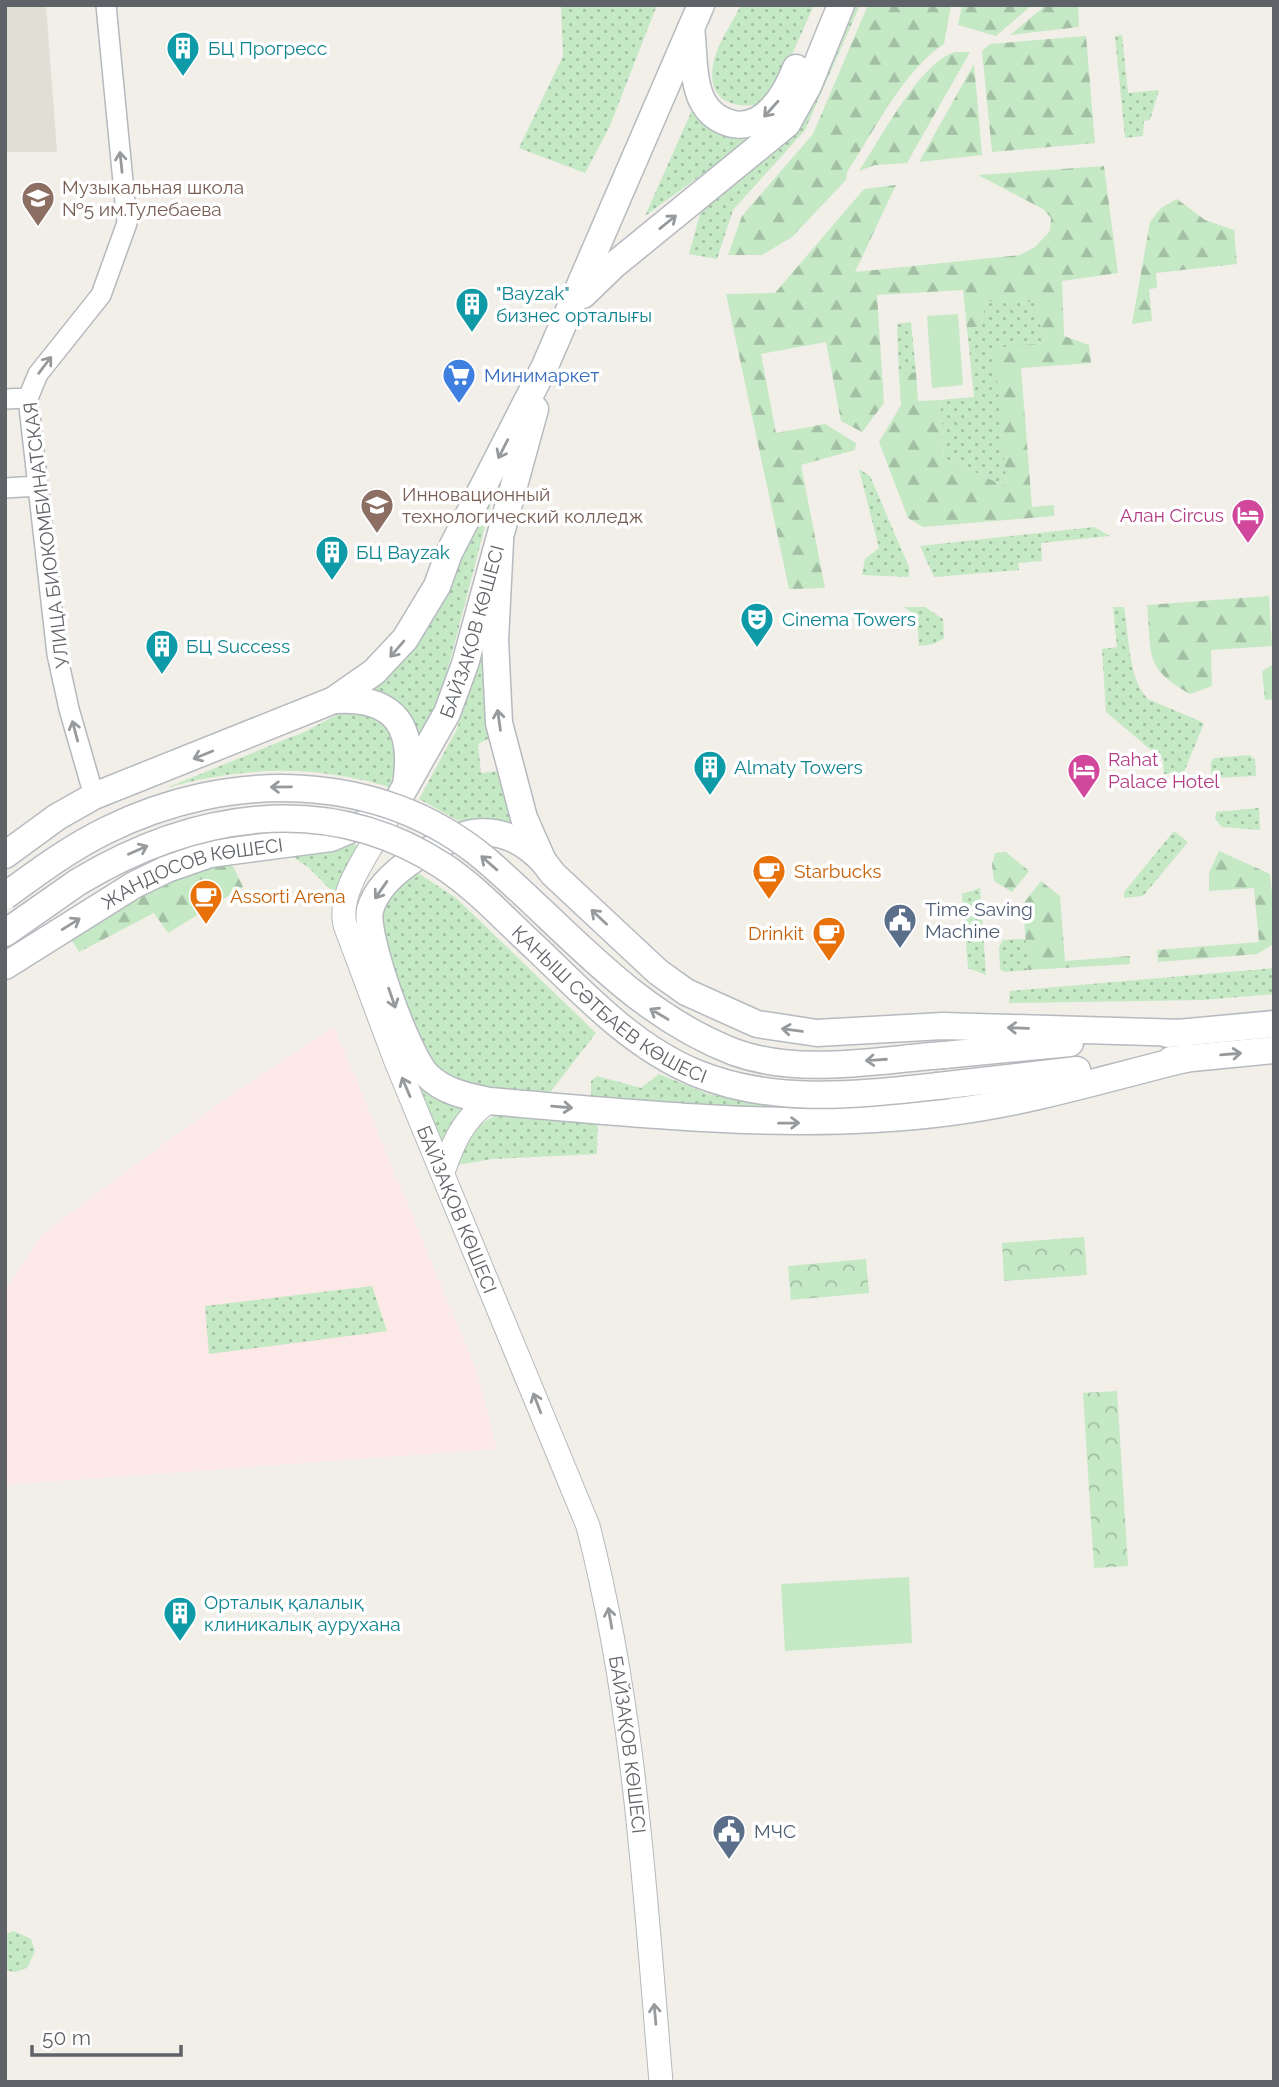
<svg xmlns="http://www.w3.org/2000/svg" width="1279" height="2087" font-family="Raleway,sans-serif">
<defs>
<pattern id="grass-dots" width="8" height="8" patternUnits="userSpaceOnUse" patternTransform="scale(1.75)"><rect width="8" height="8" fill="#c5e8c5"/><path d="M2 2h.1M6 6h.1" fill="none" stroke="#a3c0a4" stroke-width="1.8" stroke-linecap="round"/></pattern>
<pattern id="forest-firs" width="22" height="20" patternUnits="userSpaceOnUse" patternTransform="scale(1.75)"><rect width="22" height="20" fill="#c5e8c5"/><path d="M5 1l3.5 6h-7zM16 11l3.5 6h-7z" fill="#a3c0a4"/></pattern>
<pattern id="park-crowns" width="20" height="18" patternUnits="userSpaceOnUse" patternTransform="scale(1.75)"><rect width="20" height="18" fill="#c5e8c5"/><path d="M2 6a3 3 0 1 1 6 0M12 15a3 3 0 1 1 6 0" fill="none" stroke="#a3c0a4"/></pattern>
</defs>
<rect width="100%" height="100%" fill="#f1efe8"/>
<!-- education -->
<path fill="#e1ded6" d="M 5,5 L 46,5 L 57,152 L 5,152 Z"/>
<!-- medical -->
<path fill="#fce8e6" d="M 334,1026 L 477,1372 L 497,1449 L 5,1485 L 5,1290 L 41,1235 L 230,1095 Z"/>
<!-- grass -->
<path fill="url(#grass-dots)" d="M 561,5 L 657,5 L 609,128 L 585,173 L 519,148 L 563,56 Z
M 741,5 L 814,5 L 781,79 L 766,103 C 736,110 707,103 713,65 C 716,46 732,23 741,5 Z
M 852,5 L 860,5 L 805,130 L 733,210 L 717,259 L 689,254 L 700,214 L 794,125 Z
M 1122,35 L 1128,93 L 1159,90 L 1150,120 L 1144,121 L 1143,136 L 1125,138 L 1115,36 Z
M 693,108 L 729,136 L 752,138 L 645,216 Z
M 986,301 L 1036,301 L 1044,343 L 995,349 L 1007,487 L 944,458 L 940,400 L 974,397 L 967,328 L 981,327 Z
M 911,322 L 916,372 L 899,375 L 897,324 Z
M 859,469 L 870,476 L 909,567 L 909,577 L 862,575 L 865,559 L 879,548 Z
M 497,480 L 445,680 L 421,742 C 410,715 399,696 368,690 Z
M 1094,527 L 1110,536 L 1041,543 L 1042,561 L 1018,563 L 1019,570 L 934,577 L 920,546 Z
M 904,607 L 925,607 L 943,619 L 944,638 L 934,644 L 919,646 L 917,616 Z
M 1113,607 L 1124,607 C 1129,635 1128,679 1148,699 L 1204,723 L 1184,772 L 1164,774 L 1163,760 L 1106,712 L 1102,649 L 1117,647 Z
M 489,625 L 492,737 L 478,744 L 481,773 L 498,771 L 520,827 L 482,818 L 459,821 L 419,799 L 457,729 Z
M 354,706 L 397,728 L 395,789 C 317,764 244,766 166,788 L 304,732 Z
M 1249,755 L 1255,759 L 1256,776 L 1211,778 L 1211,762 L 1214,758 Z
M 1259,808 L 1260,830 L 1222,827 L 1215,819 L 1216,812 Z
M 1174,831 L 1188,842 L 1143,896 L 1124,898 L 1124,892 Z
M 348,843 L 359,846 L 336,895 L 308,867 L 290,855 Z
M 415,871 L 456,898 L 596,1033 L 548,1095 C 500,1090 459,1095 426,1054 C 411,1018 371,946 384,909 C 389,893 403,882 415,871 Z
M 980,888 L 986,975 L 968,968 L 962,894 Z
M 356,919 L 360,920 L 422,1084 L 465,1106 L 441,1153 L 354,932 Z
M 1026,939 L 1028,970 L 1005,972 L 1000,969 L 999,947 L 1003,940 Z
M 1274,968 L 1274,994 L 1202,1000 L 1009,1003 L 1010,991 Z
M 659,1074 L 708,1094 L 778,1107 L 752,1111 L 591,1099 L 591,1081 L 597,1076 L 641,1088 Z
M 509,1110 L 598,1117 L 597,1154 L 492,1159 L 457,1165 C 469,1133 476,1122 509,1110 Z
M 372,1286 L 387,1331 L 209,1354 L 205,1306 Z
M 14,1931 L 31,1939 L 35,1951 L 27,1968 L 15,1972 L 5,1970 L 5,1934 Z"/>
<!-- forest -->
<path fill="url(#forest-firs)" d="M 868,5 L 951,5 L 944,44 C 905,68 873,133 847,172 L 846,180 L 792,237 L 762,255 L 728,255 L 742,216 L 813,134 Z
M 962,5 L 1032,5 L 996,36 L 958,25 Z
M 1046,5 L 1078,5 L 1079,27 L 1010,35 Z
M 1086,36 L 1095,143 L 992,152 L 982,51 L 990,44 Z
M 955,52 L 970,52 L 907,163 L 875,165 L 859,171 C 880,140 920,62 955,52 Z
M 974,64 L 982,155 L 919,162 Z
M 1104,166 L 1118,273 L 1062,281 L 1064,336 L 1089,345 L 1091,363 L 1021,368 L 1032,507 L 1054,505 L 1054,516 L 923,527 L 908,518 L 879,442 L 901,405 L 899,375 L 916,372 L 918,401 L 940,400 L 944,458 L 1007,487 L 994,348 L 1044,343 L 1036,302 L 986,301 L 981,327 L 967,328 L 963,290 L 877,295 L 884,403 L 862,432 L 841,421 L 826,342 L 761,354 L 776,433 L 825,424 L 856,443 L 855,450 L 801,465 L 825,588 L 789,589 L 726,294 L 775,293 L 864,189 L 896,185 L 855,272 L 1020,255 L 1035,247 L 1050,231 L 1051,218 L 1043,209 L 978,175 Z
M 1177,199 L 1205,220 L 1234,230 L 1237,264 L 1156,273 L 1157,288 L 1149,289 L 1152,321 L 1132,324 L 1150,222 L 1161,208 Z
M 1269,596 L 1272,646 L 1211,650 L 1212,686 L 1190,694 C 1143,667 1152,655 1147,605 Z
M 1274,664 L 1274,699 L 1265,700 L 1262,671 Z
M 1219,851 L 1270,874 L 1274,914 L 1272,945 L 1257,954 L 1158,962 L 1157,950 L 1259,942 L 1254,888 L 1209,891 L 1209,873 Z
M 1006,852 L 1029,871 L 1012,892 L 994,881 L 992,864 L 995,853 Z
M 221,860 L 231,862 L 243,887 L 168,933 L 154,913 L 79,952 L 68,934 L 108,910 Z
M 1041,881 L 1060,896 L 1065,961 L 1130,956 L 1130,964 L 1028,970 L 1023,904 Z"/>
<!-- park -->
<path fill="url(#park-crowns)" d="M 1084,1237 L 1087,1275 L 1004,1281 L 1002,1243 Z
M 866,1259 L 869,1293 L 791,1300 L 788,1266 Z
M 1117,1391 L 1128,1566 L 1094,1568 L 1083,1393 Z"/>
<!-- pitch -->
<path fill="#c5e8c5" d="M 958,314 L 963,385 L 932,388 L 927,316 Z
M 909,1577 L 912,1643 L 785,1651 L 781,1584 Z"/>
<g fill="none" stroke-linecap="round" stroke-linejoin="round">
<defs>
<path id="minor" d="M 5,399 L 28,398
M 5,488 L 38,486
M 94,796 L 69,709 L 57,654 L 28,398 L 38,374 L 101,295 L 127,223 L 106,5"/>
<g id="tertiary">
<path id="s1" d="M 386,821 C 371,850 337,891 345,925 L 395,1059 L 588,1526 C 635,1708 645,1895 661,2082"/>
<path d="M 443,1172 C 453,1143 463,1119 489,1101"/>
</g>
<g id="secondary">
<path d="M 691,28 C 694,50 692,82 703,102 C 710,115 720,121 733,124 C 765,130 786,94 796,68"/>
<path d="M 583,295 L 614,265 L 787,124 L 808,86 L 841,5"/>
<path d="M 500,541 L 495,640 L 499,723 L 524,818 L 543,861 L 553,874 L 658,972 L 686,992 L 757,1024 L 817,1033 L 943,1026 L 1185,1033"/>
<path d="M 334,700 C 396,696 415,727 406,785"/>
<path d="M 5,855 L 57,817 L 94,796 L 334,700 L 374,672 L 405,639 L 437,586 L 449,553 L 545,366 L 701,5"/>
<path d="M 543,861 C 500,817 461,829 414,859 C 396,871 376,888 370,910 C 364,936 408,1056 427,1075 C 444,1092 466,1096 489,1101 C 643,1114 796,1132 950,1112 C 1031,1102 1110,1077 1189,1058"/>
<path d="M 5,933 L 78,882"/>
<path id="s2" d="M 5,966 L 134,885 L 167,869 L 210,854 L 331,838 L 391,812 L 447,713 L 465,664 L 535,409"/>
<path d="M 1167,1034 L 1274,1024"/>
<path d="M 944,1055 L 1070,1043"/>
<path d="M 1171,1060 L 1274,1050"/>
<path d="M 947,1085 L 1077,1070"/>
</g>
</defs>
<!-- minor casing -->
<use href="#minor" stroke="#b5b8bc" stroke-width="22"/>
<!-- tertiary casing -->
<use href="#tertiary" stroke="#b5b8bc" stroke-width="25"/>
<!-- secondary casing -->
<use href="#secondary" stroke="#b6babf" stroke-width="29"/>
<!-- minor -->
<use href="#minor" stroke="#fff" stroke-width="19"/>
<!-- tertiary -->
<use href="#tertiary" stroke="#fff" stroke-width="23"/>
<!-- secondary -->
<use href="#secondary" stroke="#fff" stroke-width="26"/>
<defs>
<g id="secondary-bridge">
<path id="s3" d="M 78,882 C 191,814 325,789 443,866 C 478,889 507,922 538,950 C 586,996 633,1047 696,1073 C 776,1106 863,1094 947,1085"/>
<path d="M 5,896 C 38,872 70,848 107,830 C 228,770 378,770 485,859 C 567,929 631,1012 734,1052 C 800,1076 876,1060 944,1055"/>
</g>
</defs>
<!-- secondary-bridge casing -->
<use href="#secondary-bridge" stroke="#b6babf" stroke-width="29" stroke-linecap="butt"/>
<!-- secondary-bridge -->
<use href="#secondary-bridge" stroke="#fff" stroke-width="26"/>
</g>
<!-- one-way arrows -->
<defs><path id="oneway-shaft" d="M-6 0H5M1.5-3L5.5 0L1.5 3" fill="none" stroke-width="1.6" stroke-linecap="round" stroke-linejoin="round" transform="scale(1.75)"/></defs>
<g stroke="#979a9d">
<use href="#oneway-shaft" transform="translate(771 109) rotate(132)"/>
<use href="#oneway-shaft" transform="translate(121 162) rotate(-96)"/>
<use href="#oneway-shaft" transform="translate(668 222) rotate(-39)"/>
<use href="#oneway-shaft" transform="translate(45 365) rotate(-53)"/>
<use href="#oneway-shaft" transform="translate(503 449) rotate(117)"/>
<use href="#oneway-shaft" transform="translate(397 649) rotate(131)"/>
<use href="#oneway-shaft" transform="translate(499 720) rotate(-98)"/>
<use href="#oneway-shaft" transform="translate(75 731) rotate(-105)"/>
<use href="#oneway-shaft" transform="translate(203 755) rotate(158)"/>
<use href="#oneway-shaft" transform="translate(281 787) rotate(179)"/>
<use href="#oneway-shaft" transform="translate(138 850) rotate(-24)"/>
<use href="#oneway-shaft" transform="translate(489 863) rotate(-139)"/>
<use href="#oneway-shaft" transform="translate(381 890) rotate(125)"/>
<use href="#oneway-shaft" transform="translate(599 917) rotate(-137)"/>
<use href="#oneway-shaft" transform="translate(71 924) rotate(-32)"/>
<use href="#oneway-shaft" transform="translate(392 998) rotate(71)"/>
<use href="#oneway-shaft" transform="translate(659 1014) rotate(-149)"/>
<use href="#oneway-shaft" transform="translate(1018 1028) rotate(-178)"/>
<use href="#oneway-shaft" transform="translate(792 1030) rotate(-172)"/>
<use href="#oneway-shaft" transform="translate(1231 1054) rotate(-5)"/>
<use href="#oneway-shaft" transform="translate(876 1060) rotate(176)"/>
<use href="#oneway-shaft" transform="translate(406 1087) rotate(-113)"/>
<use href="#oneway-shaft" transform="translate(562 1107) rotate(5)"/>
<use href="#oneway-shaft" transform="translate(789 1123) rotate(-1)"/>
<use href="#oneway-shaft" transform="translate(537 1403) rotate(-111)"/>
<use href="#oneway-shaft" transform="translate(610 1618) rotate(-100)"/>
<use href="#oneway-shaft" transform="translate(655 2014) rotate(-95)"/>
</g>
<!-- icons -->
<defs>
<symbol id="building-pin" viewBox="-11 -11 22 30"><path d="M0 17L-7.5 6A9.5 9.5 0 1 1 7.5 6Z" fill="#0f9aa8" stroke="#fff"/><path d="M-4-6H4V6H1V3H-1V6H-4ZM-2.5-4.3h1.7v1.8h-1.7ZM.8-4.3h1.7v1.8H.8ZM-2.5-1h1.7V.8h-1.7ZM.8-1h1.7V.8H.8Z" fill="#fff"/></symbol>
<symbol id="school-pin" viewBox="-11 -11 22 30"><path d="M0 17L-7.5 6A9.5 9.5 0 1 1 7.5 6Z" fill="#8d6e63" stroke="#fff"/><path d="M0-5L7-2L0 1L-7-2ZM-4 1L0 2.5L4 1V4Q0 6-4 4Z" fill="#fff"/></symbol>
<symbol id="supermarket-pin" viewBox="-11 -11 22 30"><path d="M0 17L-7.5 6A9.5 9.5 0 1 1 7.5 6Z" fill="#3f7fe0" stroke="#fff"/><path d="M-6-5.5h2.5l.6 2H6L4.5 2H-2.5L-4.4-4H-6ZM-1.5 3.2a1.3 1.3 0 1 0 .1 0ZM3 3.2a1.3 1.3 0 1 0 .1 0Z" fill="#fff"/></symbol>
<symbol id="university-pin" viewBox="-11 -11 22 30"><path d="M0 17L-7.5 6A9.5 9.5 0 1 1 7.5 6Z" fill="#8d6e63" stroke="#fff"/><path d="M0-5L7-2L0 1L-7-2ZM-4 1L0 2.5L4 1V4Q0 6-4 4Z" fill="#fff"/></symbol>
<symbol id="hotel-pin" viewBox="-11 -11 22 30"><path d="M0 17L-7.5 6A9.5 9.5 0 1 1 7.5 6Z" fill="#d1479c" stroke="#fff"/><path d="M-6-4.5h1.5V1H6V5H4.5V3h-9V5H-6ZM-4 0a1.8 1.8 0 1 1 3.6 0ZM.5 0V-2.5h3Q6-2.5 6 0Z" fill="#fff"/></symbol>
<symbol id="theatre-pin" viewBox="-11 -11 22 30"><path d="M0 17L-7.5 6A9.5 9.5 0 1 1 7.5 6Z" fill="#0f9aa8" stroke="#fff"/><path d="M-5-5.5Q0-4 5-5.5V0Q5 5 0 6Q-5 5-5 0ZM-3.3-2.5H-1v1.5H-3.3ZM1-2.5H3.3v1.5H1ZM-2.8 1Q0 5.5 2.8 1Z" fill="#fff"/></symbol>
<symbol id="cafe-pin" viewBox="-11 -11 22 30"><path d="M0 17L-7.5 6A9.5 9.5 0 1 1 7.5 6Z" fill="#e8710a" stroke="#fff"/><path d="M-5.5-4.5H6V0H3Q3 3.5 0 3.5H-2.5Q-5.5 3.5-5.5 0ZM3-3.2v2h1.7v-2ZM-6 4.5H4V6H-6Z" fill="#fff"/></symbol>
<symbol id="civic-pin" viewBox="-11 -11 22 30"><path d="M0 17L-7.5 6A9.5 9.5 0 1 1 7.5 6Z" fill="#5c6f8a" stroke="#fff"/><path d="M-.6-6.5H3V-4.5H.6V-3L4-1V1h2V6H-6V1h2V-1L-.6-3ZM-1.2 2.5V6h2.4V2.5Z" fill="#fff"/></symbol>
</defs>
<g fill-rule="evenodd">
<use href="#building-pin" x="164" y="29" width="38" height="52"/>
<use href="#school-pin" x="19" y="179" width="38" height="52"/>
<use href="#building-pin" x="453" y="285" width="38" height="52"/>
<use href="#supermarket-pin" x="440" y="356" width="38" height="52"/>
<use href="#university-pin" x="358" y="486" width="38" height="52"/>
<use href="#hotel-pin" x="1229" y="496" width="38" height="52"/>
<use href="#building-pin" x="313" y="533" width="38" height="52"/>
<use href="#theatre-pin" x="738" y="600" width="38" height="52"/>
<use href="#building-pin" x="143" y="627" width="38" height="52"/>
<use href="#building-pin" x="691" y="748" width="38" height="52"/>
<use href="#hotel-pin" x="1065" y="751" width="38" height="52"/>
<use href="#cafe-pin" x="750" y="852" width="38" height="52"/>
<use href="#cafe-pin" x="187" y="877" width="38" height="52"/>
<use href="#civic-pin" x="881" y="901" width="38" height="52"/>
<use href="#cafe-pin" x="810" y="914" width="38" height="52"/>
<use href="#building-pin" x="161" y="1594" width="38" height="52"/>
<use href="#civic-pin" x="710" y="1812" width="38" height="52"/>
</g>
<g text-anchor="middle" stroke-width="7" stroke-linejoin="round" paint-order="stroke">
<!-- culture labels -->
<g font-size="19" fill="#0d838f" stroke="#fff" text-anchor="start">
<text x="208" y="55">БЦ Прогресс</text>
<text x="496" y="300">"Bayzak"<tspan x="496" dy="22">бизнес орталығы</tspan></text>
<text x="356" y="559">БЦ Bayzak</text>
<text x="782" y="626">Cinema Towers</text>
<text x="186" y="653">БЦ Success</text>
<text x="734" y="774">Almaty Towers</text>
<text x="204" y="1609">Орталық қалалық<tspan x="204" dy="22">клиникалық аурухана</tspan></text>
</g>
<!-- education labels -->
<g font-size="19" fill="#785e54" stroke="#fff" text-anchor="start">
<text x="62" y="194">Музыкальная школа<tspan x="62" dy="22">№5 им.Тулебаева</tspan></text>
<text x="402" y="501">Инновационный<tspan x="402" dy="22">технологический колледж</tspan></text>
</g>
<!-- shop labels -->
<g font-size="19" fill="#366cbe" stroke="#fff" text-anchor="start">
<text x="484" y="382">Минимаркет</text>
</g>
<!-- hotel labels -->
<g font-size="19" fill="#b23c85" stroke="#fff" text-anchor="end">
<text x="1224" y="522">Алан Circus</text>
<text x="1108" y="766" text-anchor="start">Rahat<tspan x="1108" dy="22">Palace Hotel</tspan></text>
</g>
<!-- street labels -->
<g font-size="19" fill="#5f6368" stroke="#fff">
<text transform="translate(46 535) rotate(-97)" y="7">УЛИЦА БИОКОМБИНАТСКАЯ</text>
<text dy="7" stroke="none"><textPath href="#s2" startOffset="621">БАЙЗАҚОВ КӨШЕСІ</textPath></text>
<text dy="7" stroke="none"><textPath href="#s2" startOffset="212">ЖАНДОСОВ КӨШЕСІ</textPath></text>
<text dy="7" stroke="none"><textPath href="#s3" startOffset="604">ҚАНЫШ СӘТБАЕВ КӨШЕСІ</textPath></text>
<text dy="7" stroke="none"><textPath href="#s1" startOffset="420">БАЙЗАҚОВ КӨШЕСІ</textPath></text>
<text dy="7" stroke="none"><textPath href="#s1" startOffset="985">БАЙЗАҚОВ КӨШЕСІ</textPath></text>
</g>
<!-- food labels -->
<g font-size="19" fill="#c56008" stroke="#fff" text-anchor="start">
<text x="794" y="878">Starbucks</text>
<text x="230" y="903">Assorti Arena</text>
<text x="804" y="940" text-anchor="end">Drinkit</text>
</g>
<!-- service labels -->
<g font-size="19" fill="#4e5e75" stroke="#fff" text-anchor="start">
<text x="925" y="916">Time Saving<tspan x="925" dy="22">Machine</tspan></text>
<text x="754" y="1838">МЧС</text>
</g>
</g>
<!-- border -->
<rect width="1279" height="2087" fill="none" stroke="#5f6368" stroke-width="14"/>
<!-- scale -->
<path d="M32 2045v10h149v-10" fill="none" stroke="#5f6368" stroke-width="3.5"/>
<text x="42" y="2045" font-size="21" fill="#5f6368" stroke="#ffffff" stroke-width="5" paint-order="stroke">50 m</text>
</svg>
